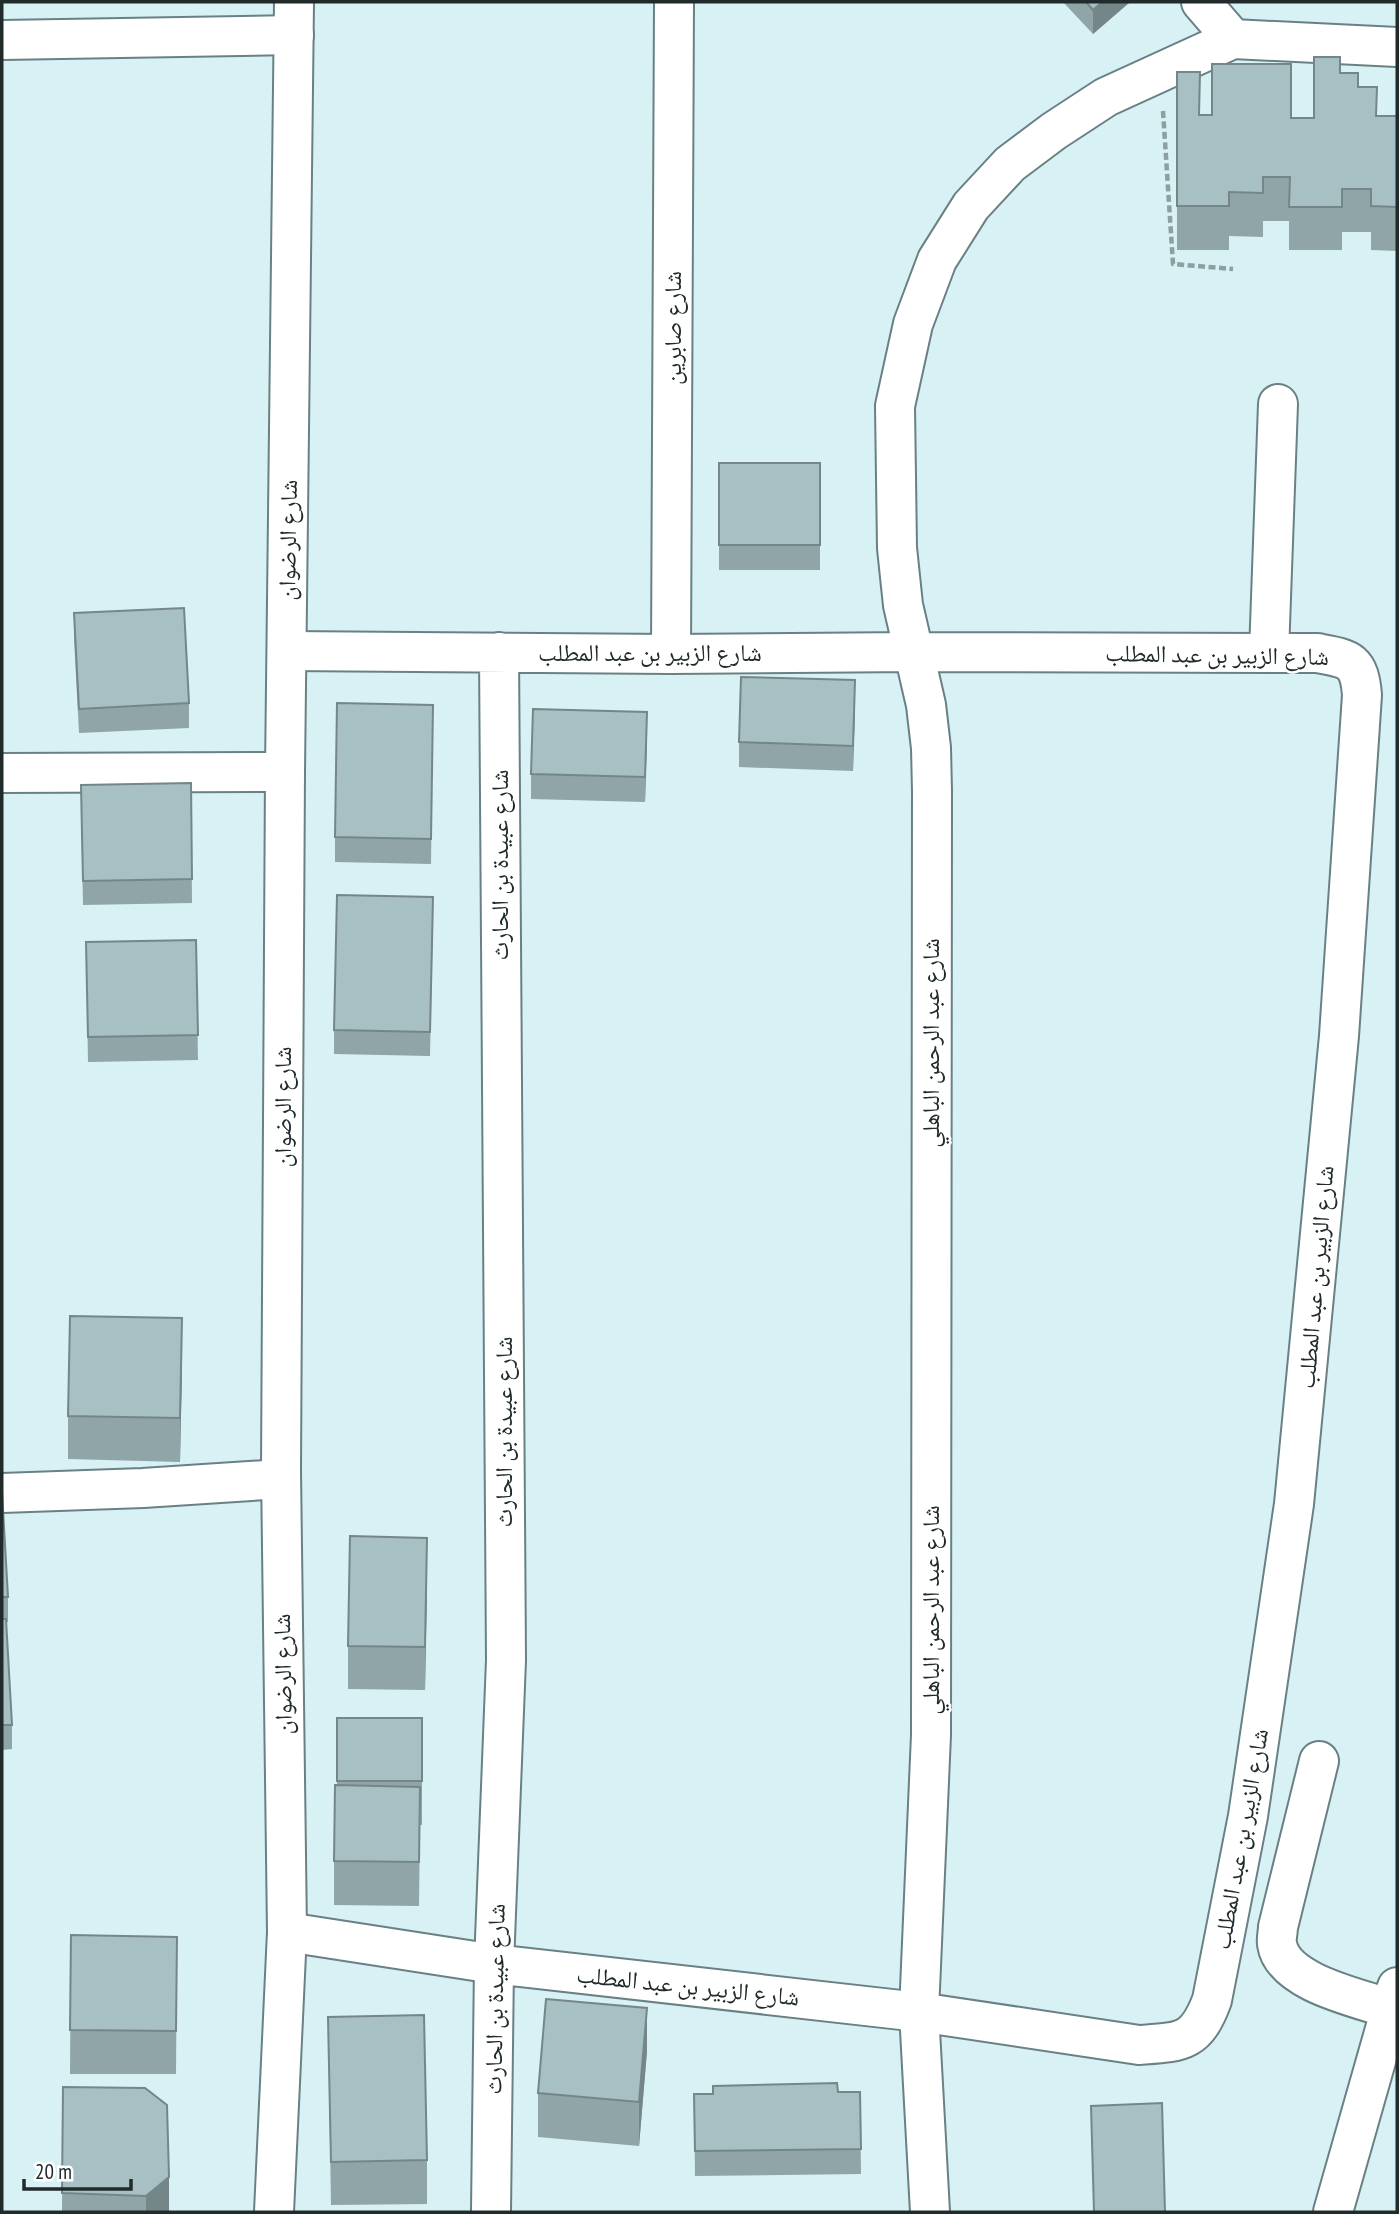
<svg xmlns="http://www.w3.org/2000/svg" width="1399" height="2214" font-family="'PT Sans Narrow','Noto Naskh Arabic',sans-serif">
<rect width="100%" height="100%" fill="#d7f1f4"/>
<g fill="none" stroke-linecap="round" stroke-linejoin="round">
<defs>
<path id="minor" d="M 1201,2 L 1233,39
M 2,40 L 294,35
M 287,651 L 671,654 L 912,652 L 1317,653 C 1349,659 1359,659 1362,695 L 1339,1036 L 1294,1504 L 1248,1816 L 1212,2000 C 1196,2043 1182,2042 1139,2045 L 919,2012 L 494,1964 L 287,1932
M 1269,653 L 1278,404
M 671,654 L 674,2
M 2,773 L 285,772
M 2,1493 L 143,1488 L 281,1479
M 1319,1761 L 1278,1927 C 1278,1932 1276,1939 1277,1944 C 1283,1983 1359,1998 1391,2009
M 491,2212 L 494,1964 L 506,1660 L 499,652
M 930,2212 L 919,2012 L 931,1735 L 932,791 L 931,748 L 926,705 L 903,605 L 897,548 L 895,406 L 913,324 L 937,260 L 971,206 L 1010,164 L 1054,131 L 1106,97 L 1233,39 L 1397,47
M 1333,2212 L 1397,1987"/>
<path id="major" d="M 274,2212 L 287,1932 L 281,1470 L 285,772 L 294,2"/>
</defs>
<!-- minor casing -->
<use href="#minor" stroke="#698184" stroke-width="42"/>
<!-- major casing -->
<use href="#major" stroke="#698184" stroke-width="42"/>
<!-- path -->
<path stroke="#8ca0a2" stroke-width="4.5" stroke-dasharray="7 3.5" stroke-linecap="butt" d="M 1163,111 L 1173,264 L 1233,269"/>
<!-- minor -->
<use href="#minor" stroke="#fff" stroke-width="38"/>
<!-- major -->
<use href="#major" stroke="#fff" stroke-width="38"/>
</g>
<!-- wall -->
<path fill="#90a5a8" d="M 1063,2 L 1130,2 L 1093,34 Z
M 1177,72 L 1200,115 L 1314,118 L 1340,73 L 1358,87 L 1377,116 L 1397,116 L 1397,251 L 1371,250 L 1371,232 L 1342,232 L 1342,250 L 1289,250 L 1289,221 L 1263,221 L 1263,237 L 1229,236 L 1229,250 L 1177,250 Z
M 719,463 L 820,463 L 820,570 L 719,570 Z
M 74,613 L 189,703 L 189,728 L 79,733 L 74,638 Z
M 433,705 L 431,864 L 335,862 L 335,837 Z
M 855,705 L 853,771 L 739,767 L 739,742 Z
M 647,737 L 645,802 L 531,799 L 531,774 Z
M 191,783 L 192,903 L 83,905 L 81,810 Z
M 433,922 L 430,1056 L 334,1054 L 334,1030 Z
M 196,940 L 198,1060 L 88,1062 L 86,942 Z
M 182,1361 L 180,1462 L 68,1459 L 68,1416 Z
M 2,1492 L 8,1597 L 8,1622 L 6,1622 L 12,1725 L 12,1749 L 2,1750 Z
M 427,1582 L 425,1690 L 348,1689 L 348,1646 Z
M 337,1718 L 422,1718 L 422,1825 L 420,1825 L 419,1906 L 334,1905 L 334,1861 L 337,1785 Z
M 71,1935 L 177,1937 L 176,2074 L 70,2074 Z
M 328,2017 L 427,2160 L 427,2204 L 331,2205 Z
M 647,2051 L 639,2146 L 538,2137 L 538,2093 Z
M 63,2087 L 169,2212 L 62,2212 Z
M 838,2092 L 860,2092 L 861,2174 L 695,2176 L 694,2094 Z"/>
<!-- shaded-wall -->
<path fill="#758688" d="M 1102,2 L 1130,2 L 1093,34 L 1093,10 Z
M 855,680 L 855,705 L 853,771 L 853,746 Z
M 647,712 L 647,737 L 645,802 L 645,777 Z
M 182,1318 L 182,1361 L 180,1462 L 180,1418 Z
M 427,1538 L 427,1582 L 425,1690 L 425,1647 Z
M 647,2008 L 647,2051 L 639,2146 L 639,2102 Z
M 169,2177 L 169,2212 L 146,2212 L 146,2196 Z"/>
<!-- building -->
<path fill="#a7c0c3" stroke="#758688" stroke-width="2" d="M 1086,2 L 1102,2 L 1093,10 Z
M 1314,57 L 1340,57 L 1340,73 L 1358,73 L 1358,87 L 1377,87 L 1376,116 L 1397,116 L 1397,207 L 1371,206 L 1371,189 L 1342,189 L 1342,207 L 1289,207 L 1290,177 L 1263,177 L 1263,193 L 1229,192 L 1229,206 L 1177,206 L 1177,72 L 1200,72 L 1199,115 L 1212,115 L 1212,64 L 1291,64 L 1291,118 L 1314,118 Z
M 719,463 L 820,463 L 820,545 L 719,545 Z
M 184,608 L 189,703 L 79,709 L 74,613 Z
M 741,677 L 855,680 L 853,746 L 739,742 Z
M 337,703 L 433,705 L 431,839 L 335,837 Z
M 533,709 L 647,712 L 645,777 L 531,774 Z
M 191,783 L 192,879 L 83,881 L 81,785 Z
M 337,895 L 433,897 L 430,1032 L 334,1030 Z
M 196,940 L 198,1035 L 88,1037 L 86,942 Z
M 70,1316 L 182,1318 L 180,1418 L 68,1416 Z
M 2,1492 L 8,1597 L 2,1597 Z
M 350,1536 L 427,1538 L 425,1647 L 348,1646 Z
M 2,1619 L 6,1619 L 12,1725 L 2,1725 Z
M 337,1718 L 422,1718 L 422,1781 L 337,1781 Z
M 335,1785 L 420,1787 L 419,1862 L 334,1861 Z
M 71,1935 L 177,1937 L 176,2031 L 70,2030 Z
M 546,1999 L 647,2008 L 639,2102 L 538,2093 Z
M 424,2015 L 427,2160 L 331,2162 L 328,2017 Z
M 837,2083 L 838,2092 L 860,2092 L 861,2149 L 695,2151 L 694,2094 L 713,2094 L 713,2086 Z
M 63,2087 L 145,2088 L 167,2105 L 169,2177 L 146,2196 L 62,2193 Z
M 1162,2103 L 1165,2212 L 1094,2212 L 1091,2106 Z"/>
<g text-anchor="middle" stroke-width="5" stroke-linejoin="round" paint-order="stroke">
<!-- street labels -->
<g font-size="24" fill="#212b2c" stroke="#fff">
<text transform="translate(673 328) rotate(-90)" y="8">شارع صابرين</text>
<text transform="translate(288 540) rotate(-89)" y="8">شارع الرضوان</text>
<text x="650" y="661">شارع الزبير بن عبد المطلب</text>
<text transform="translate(1217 655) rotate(1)" y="8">شارع الزبير بن عبد المطلب</text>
<text transform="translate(500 865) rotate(-90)" y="8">شارع عبيدة بن الحارث</text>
<text transform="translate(931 1043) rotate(-90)" y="8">شارع عبد الرحمن الباهلي</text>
<text transform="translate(283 1107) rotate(-90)" y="8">شارع الرضوان</text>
<text transform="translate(1316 1277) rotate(-85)" y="8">شارع الزبير بن عبد المطلب</text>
<text transform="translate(504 1432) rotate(-90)" y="8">شارع عبيدة بن الحارث</text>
<text transform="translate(931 1610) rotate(-90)" y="8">شارع عبد الرحمن الباهلي</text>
<text transform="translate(283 1674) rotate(-91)" y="8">شارع الرضوان</text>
<text transform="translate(1241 1839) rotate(-80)" y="8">شارع الزبير بن عبد المطلب</text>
<text transform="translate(688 1986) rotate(6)" y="8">شارع الزبير بن عبد المطلب</text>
<text transform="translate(495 1999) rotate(-89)" y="8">شارع عبيدة بن الحارث</text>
</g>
</g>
<!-- border -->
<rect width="1399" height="2214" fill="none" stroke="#212b2c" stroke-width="7"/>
<!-- scale -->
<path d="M24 2179v10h107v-10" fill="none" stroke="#212b2c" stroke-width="3.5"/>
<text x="35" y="2179" font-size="21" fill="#212b2c" stroke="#ffffff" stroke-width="5" paint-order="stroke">20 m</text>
</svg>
